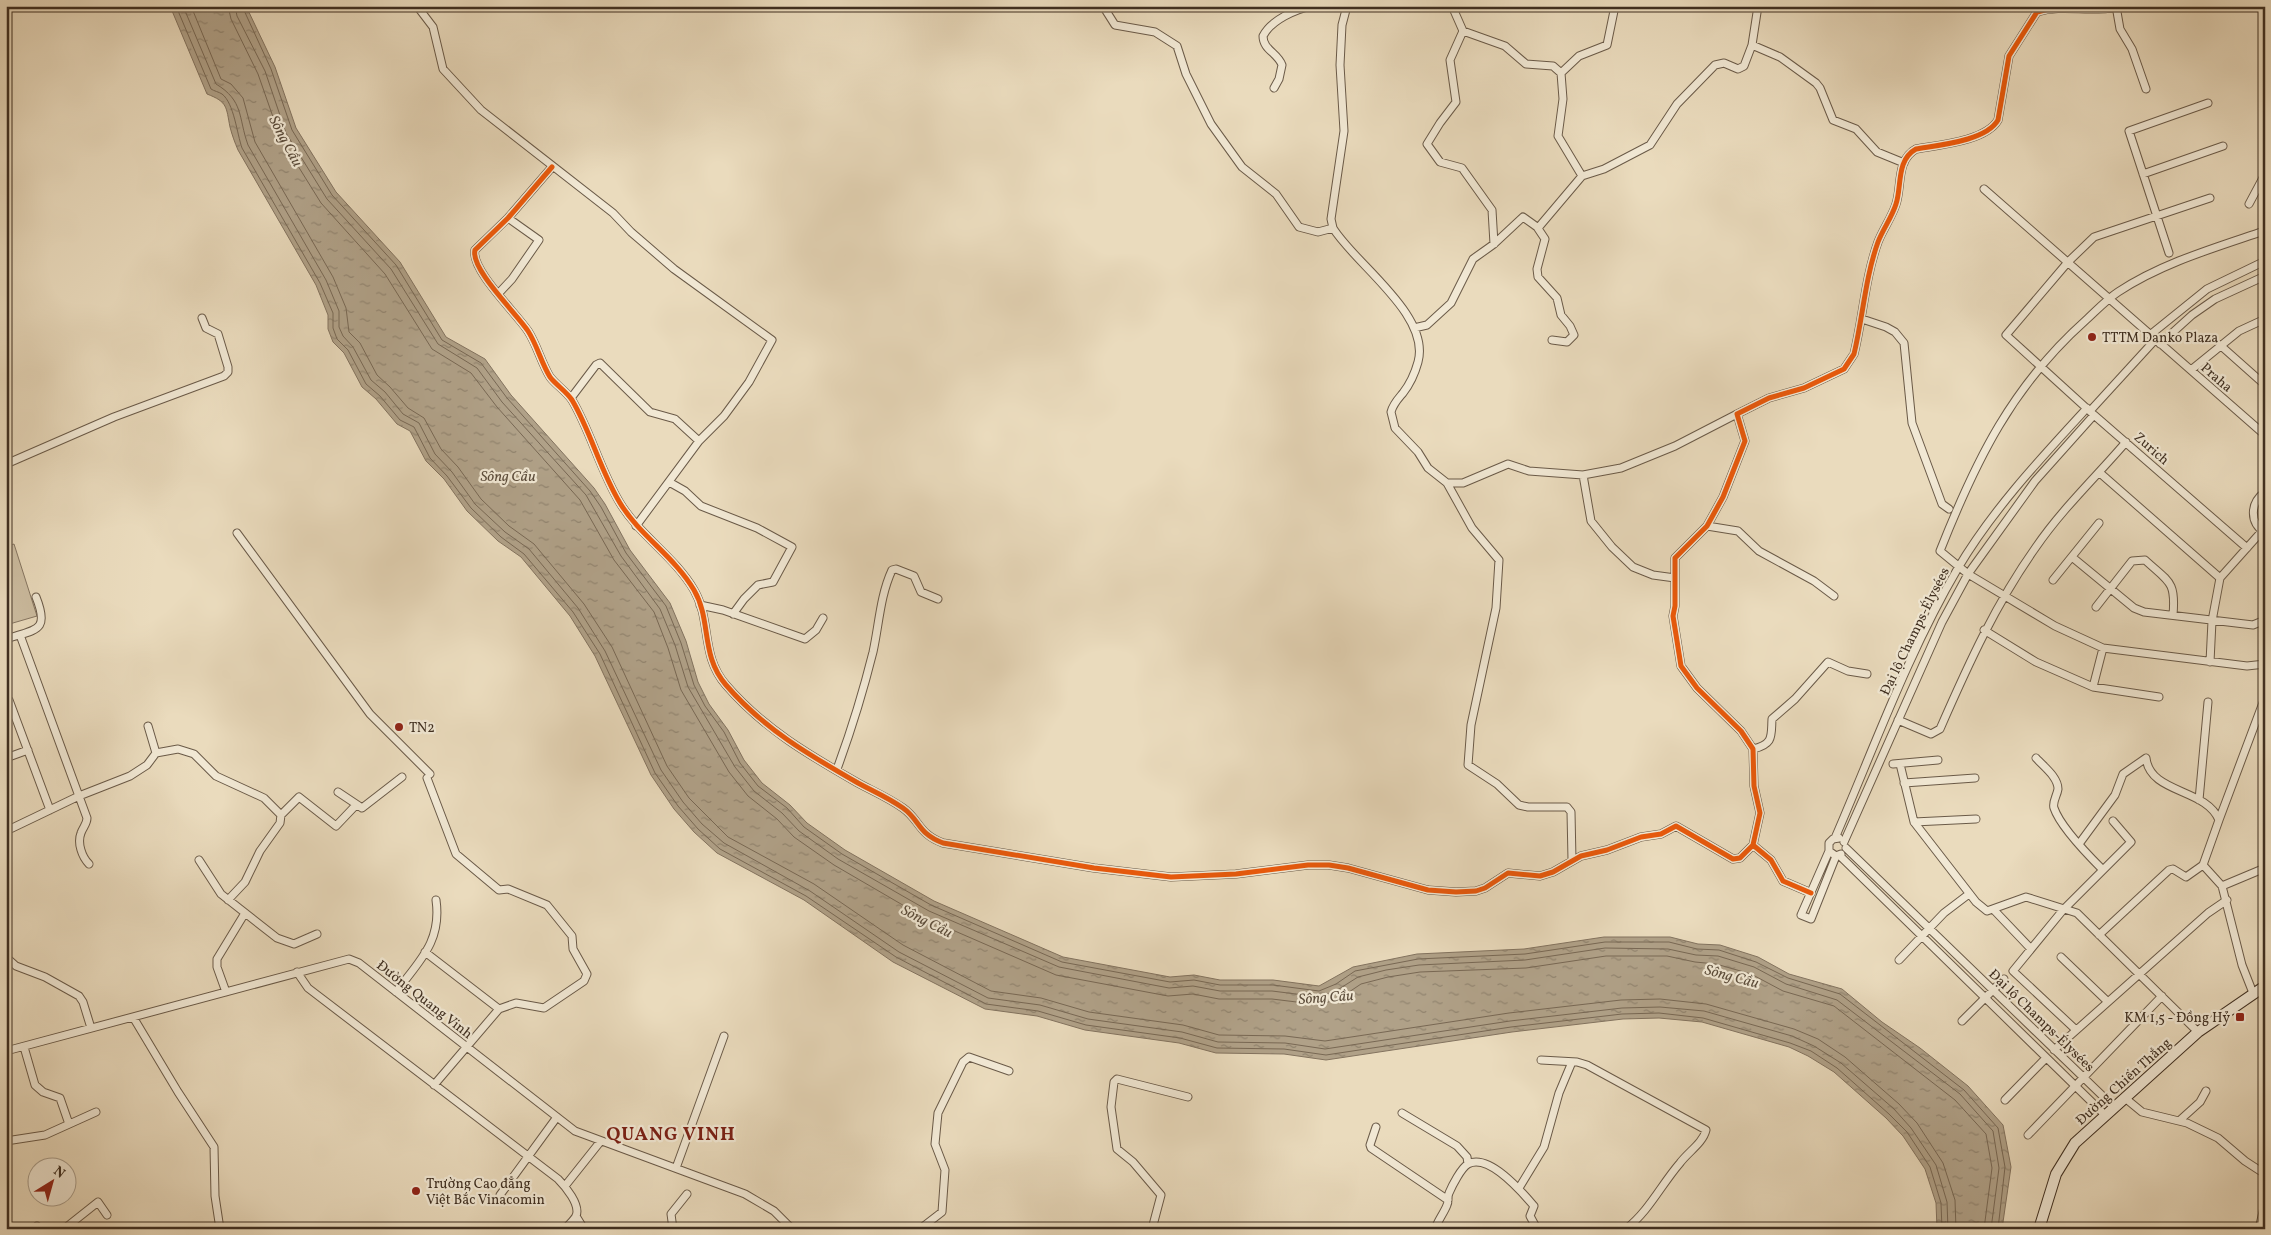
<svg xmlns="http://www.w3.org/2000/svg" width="2271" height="1235" font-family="Vollkorn,serif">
<defs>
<pattern id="water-ripples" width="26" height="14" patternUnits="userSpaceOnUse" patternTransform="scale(1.25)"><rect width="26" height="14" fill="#b0a188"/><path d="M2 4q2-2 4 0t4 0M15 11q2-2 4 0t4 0" fill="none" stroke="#91846f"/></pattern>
</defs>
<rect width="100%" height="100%" fill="#eadbbd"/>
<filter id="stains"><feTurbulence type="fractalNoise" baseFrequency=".004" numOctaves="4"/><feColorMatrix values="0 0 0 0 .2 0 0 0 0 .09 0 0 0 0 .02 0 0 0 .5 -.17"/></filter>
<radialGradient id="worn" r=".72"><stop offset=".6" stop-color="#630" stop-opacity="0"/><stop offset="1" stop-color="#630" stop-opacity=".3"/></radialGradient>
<!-- garden -->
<path fill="#cdbea2" stroke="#867662" d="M 14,544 L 37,616 L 6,625 L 6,547 Z"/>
<!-- water -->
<path fill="url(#water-ripples)" stroke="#83735f" d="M 170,6 L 246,6 L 275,67 L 296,128 L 336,192 L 400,262 L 446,337 L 485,359 L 511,395 L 594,488 L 605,504 L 630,550 L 670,603 L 686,641 L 698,682 L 709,704 L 728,730 L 744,760 L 762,783 L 790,805 L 807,823 L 845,850 L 934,901 L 1063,957 L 1170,977 L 1194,975 L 1220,980 L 1273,980 L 1319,986 L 1353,967 L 1417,954 L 1524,949 L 1604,937 L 1670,937 L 1698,944 L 1720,945 L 1758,957 L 1789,974 L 1842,989 L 1882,1022 L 1920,1048 L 1968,1086 L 2003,1125 L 2011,1167 L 2002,1229 L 1937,1229 L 1936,1203 L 1925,1169 L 1903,1136 L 1886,1118 L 1834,1072 L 1808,1056 L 1789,1047 L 1702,1022 L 1659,1018 L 1623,1019 L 1512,1032 L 1326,1060 L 1284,1054 L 1216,1053 L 1179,1043 L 1085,1030 L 1037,1016 L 985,1009 L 893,962 L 804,900 L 717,853 L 694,832 L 674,809 L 651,775 L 595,656 L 570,616 L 521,557 L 498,541 L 467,511 L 444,479 L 426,461 L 410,431 L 397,424 L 376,399 L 362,387 L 344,353 L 333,342 L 328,329 L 328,315 L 316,285 L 238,150 C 235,143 232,135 230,127 C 226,107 228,102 207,94 Z"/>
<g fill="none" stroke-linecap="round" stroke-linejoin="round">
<!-- shore -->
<path stroke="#786854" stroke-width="1" d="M 176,6 L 211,89 C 214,91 219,92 222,94 C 234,103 237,134 242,148 L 320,283 L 333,313 L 333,328 L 337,339 L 348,350 L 366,384 L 380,396 L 400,420 L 414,427 L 430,458 L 447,476 L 471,508 L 501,537 L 524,554 L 573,612 L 600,654 L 655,773 L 678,806 L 698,829 L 720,849 L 806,896 L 896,957 L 986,1004 L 1038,1011 L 1086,1025 L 1180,1038 L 1217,1048 L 1284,1049 L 1326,1055 L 1511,1027 L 1622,1014 L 1659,1013 L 1703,1018 L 1790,1043 L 1811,1051 L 1837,1068 L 1889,1114 L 1907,1132 L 1930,1167 L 1941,1203 L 1942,1229
M 183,6 L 216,84 C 244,101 238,117 248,145 L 326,280 L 339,311 L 339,327 L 343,336 L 353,347 L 371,380 L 385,392 L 403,414 L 419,423 L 435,454 L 452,472 L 475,504 L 505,532 L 529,549 L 578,608 L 605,651 L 661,770 L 683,802 L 702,824 L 724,843 L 810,891 L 899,952 L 988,998 L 1040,1005 L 1088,1019 L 1182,1032 L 1218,1042 L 1285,1043 L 1325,1049 L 1510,1021 L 1622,1008 L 1660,1007 L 1704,1011 L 1792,1036 L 1814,1046 L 1841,1063 L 1894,1109 L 1911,1128 L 1936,1165 L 1947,1202 L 1948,1229
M 191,6 L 221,79 L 231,84 L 243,98 L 255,142 L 333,277 L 346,308 L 349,332 L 360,343 L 377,375 L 390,387 L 408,408 L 424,418 L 441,449 L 458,467 L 481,499 L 509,526 L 534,544 L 584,604 L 612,647 L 667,766 L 689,798 L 728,837 L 814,884 L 903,945 L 991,991 L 1041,998 L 1089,1012 L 1183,1025 L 1219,1035 L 1285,1036 L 1325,1041 L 1509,1013 L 1621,1000 L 1660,999 L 1706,1004 L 1794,1029 L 1818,1039 L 1845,1057 L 1899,1104 L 1917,1123 L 1943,1163 L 1955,1200 L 1956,1229
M 228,6 L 231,19 L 258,74 L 280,137 L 321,203 L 385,274 L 432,349 L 471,373 L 497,407 L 580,500 L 614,560 L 654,612 L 668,648 L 681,690 L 729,772 L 748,796 L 777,819 L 794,837 L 834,865 L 925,918 L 1056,975 L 1168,996 L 1193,994 L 1219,999 L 1272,999 L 1321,1005 L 1343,996 L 1361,984 L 1388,977 L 1420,972 L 1526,968 L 1606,956 L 1667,956 L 1695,962 L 1716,964 L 1751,974 L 1783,991 L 1834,1006 L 1955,1100 L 1986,1134 L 1992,1168 L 1984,1229
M 235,6 L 237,16 L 265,71 L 286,133 L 327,199 L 391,269 L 438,344 L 477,368 L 502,402 L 586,495 L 621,556 L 660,609 L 675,645 L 688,687 L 735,767 L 754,791 L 782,813 L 799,831 L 838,859 L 929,911 L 1059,967 L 1169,988 L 1193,986 L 1220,991 L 1272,991 L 1320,997 L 1339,989 L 1358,977 L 1386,970 L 1419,965 L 1525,960 L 1605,948 L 1668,949 L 1696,955 L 1718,956 L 1754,967 L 1786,984 L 1837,1000 L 1960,1094 L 1993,1131 L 1999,1168 L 1991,1229
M 242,6 L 271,69 L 292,130 L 332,195 L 396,265 L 442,340 L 481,363 L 507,398 L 590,491 L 601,507 L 626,553 L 666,606 L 681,643 L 694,685 L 705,706 L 724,732 L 740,763 L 758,786 L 787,808 L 804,827 L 842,854 L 931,905 L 1062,962 L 1170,982 L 1194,980 L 1220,985 L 1273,985 L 1319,991 L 1336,984 L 1355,971 L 1418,959 L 1525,954 L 1605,942 L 1669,942 L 1697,949 L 1719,950 L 1756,962 L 1788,978 L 1840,994 L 1964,1090 L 1998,1128 L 2005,1167 L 1998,1229"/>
<defs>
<path id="street" d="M 417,6 L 433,27 L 443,69 L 481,110 L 613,213 L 631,232 L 674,269 L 772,340 L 749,382 L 724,416 L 699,441 L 636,526
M 1103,6 L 1115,25 L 1155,32 L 1177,46 L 1186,74 L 1211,124 L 1242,167 L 1276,194 L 1299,227 L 1318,232 L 1333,228
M 1347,6 L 1342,25 L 1340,65 L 1344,131 L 1331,219 L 1333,228 C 1355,264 1431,315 1418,362 C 1415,373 1410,384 1403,393 C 1398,399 1393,404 1391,412 L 1395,428 L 1418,452 L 1428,468 L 1447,483 L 1472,528 L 1499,560 L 1496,608 L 1471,725 L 1468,765 L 1497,784 L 1519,805 L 1528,807 L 1567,807 L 1571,812 L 1572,860
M 1452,6 L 1463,31 L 1505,46 L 1526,64 L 1553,66 L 1561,73
M 2116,6 L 2120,29 L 2132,49 L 2146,89
M 1463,31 L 1450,60 L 1456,102 L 1440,123 L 1427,144 L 1440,162 L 1462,168 L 1492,210 L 1494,244
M 1752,45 L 1780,57 L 1816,83 L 1820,88 L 1833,120 L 1856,129 L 1877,152 L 1904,163
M 1274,88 L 1279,79 L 1282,65 C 1278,53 1263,50 1263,36 C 1271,20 1296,9 1312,6
M 552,167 L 508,218 L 475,250 C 470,269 517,314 528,331 C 537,345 541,362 550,377 C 556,385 566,391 572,400 C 591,432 600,470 620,503 C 640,536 674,556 694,590 C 712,621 700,655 726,685 C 764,729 809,755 858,783 C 873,791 889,798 903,808 C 920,820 918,834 943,843 L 1094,868 L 1171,877 L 1236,874 L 1308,865 L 1329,865 L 1348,868 L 1428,890 L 1456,892 L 1476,891 L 1485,888 L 1508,873 L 1540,876 L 1553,872 L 1581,856 L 1607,850 L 1641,837 L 1661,834 L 1676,826 L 1733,859 L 1740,858 L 1753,845
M 2143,174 L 2223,146
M 1582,176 L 1558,136 L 1563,99 L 1561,73 L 1579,56 L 1607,45 L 1615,6
M 1984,189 L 2265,435
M 2210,198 L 2094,237 L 2068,262 L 2006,335 L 2094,415 L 2247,548
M 2249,204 L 2265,174
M 1538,228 L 1582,176 L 1604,169 L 1650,145 L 1677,104 L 1715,65 L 1724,63 L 1738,69 L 1744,66 L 1752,45 L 1758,6
M 2265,233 L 2264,231 C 2214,248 2162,263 2118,292 C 2106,300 2096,311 2086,320 C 2012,386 1976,460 1940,551 L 1968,574 L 2055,626 L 2103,648 L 2247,666 L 2265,664
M 2169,253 L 2129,131 L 2208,103
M 498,294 L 512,279 L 539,240 L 508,218
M 1862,319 L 1886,327 L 1895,332 L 1904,343 L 1912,423 L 1942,504 L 1949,509
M 1414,328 L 1427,325 L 1451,303 L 1473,259 L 1494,244 L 1523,217 L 1537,227 L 1545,239 L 1537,269 L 1538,277 L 1557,298 L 1561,315 L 1570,326 L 1574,335 L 1567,342 L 1552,340
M 2150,335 L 2207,289 L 2265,261
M 2160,344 L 2192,315 L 2215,299 L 2265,276
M 2220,345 L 2265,385
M 2191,370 L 2239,331 L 2265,319
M 571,398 L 596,365 L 600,363 L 650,412 L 675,419 L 699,441
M 2090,411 L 2155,340
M 6,464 L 114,417 L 224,376 L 228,372 L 228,367 L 218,334 L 206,328 L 202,318
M 2100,473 L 2220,578
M 1583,475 L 1591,521 L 1612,547 L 1633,567 L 1653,575 L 1675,578
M 669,482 L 685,491 L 701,506 L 757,528 L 792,547 L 773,582 L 758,585 L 744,599 L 733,614
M 1447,483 L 1463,483 L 1508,464 L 1529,471 L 1583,475 L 1621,468 L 1675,446 L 1737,414
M 2265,492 C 2250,503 2249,522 2265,533
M 1707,526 L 1738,531 L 1759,551 L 1814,581 L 1834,596
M 237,533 L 370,714 L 430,774
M 2072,557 L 2134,608 L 2144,612 L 2253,625 L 2265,620
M 2053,580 L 2099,523
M 700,605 L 723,610 L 805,639 L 816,630 L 823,618
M 2096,607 L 2132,561 L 2145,560 C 2169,582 2176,581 2173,615
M 1984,630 L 2036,662 L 2093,687 L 2159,697
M 20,635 L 87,818 C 87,824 83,827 81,833 C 77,843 82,857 89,864
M 6,639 C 36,629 50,632 36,597
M 2210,662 L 2212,621 L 2220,578 L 2262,531
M 2093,687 L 2103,648
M 9,700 L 50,810
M 1898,720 L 1931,734 L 1940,729 C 1968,665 1996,603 2036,547 C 2062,509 2096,477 2126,442
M 1753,749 C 1774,744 1771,736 1772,719 L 1795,699 L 1828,662 L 1848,671 L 1867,674
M 156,753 L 178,749 L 194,754 L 216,776 L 264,798 L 281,815 L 280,823 L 260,851 L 245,882 L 228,900
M 6,758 L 28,750
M 2036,758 C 2044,767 2058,777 2058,789 C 2057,796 2052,802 2054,808 C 2060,826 2088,855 2102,869
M 1893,764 L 1938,760
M 1900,764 L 1914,822 L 1976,902 L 1987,911 L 2026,897 L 2077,913 L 2198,1032
M 837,769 C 851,731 863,692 873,652 C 879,625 880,596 892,570 L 896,569 L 914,576 L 921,592 L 938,599
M 427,778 L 456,854 L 499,890 L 508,889 L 547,905 L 572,936 L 573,949 L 587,974 L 584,981 L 544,1008 L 516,1003 L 499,1009 L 434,1085
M 1904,783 L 1975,778
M 338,792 L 362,808 L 402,777
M 2199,800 L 2208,702
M 281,815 L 299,797 L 336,826 L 356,805
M 2219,820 L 2264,700
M 1914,822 L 1976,819
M 6,831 L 79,796 L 130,776 L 147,765 L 156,753 L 148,726
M 1835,838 C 1874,748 1908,653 1958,568 C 1993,509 2041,458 2087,408
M 1844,842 L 1942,622 L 1968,574 L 2035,481 L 2094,415
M 2079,844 L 2115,795 L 2123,774 L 2146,758 C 2150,794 2206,788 2219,820 L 2203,865 L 2222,886 L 2242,965 L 2253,993
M 1846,848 L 2113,1106
M 1829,851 L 1836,856 L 1841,854
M 1839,855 L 2105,1115
M 1836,856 L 1811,919 L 1801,915 L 1829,851 L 1829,843 L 1833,839 L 1839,838
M 199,860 L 221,894 L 277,938 L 294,944 L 317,934
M 2222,886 L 2265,868
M 1811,893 L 1783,881 L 1771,860 L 1753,845 L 1760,813 L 1754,786 L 1753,749 L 1741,731 L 1697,688 L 1681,666 L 1673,616 L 1675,606 L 1675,558 L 1707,526 L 1723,497 L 1745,441 L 1737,414 L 1769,398 L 1804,388 L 1844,369 L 1854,354 C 1863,317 1865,278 1878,242 C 1883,229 1892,217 1896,204 C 1902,186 1896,160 1916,149 C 1939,145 1986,141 1998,120 L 2009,56 L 2037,12 C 2063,4 2090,13 2116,7
M 1993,909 L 2031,949
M 2099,935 L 2169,870 L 2173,869 L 2186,877 L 2203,865
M 425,952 L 499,1009
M 6,957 L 16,966 L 45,977 L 79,996 L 83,1002 L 91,1028
M 2061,957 L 2107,1001
M 1899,960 L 1944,913 L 1969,894
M 297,972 L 308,988 L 558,1179 C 565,1186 581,1205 576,1216 C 574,1220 568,1225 565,1229
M 226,992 L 217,967 L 217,959 L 245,913
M 396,992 C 419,961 442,942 436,900
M 133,1017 L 178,1092 L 214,1147 L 215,1196 L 220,1229
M 1962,1021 L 2004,979
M 2075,1029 L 2013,971 L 2063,910 L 2131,842 L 2113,821
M 24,1047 L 35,1085 L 43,1092 L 60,1098 L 69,1124
M 2054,1050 L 2208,913 L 2227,900
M 6,1051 L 349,959 L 359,963 L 575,1131 L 745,1194 L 774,1211 L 792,1229
M 1541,1060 L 1577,1062 L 1587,1065 L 1706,1130 C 1703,1143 1688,1152 1680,1163 C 1661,1185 1649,1211 1626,1229
M 2125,1098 L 2142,1112 L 2187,1123 L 2218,1138 L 2245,1161 L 2265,1174
M 2005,1100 L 2046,1058
M 1402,1113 L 1457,1146 L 1467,1157 L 1468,1164
M 2179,1121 L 2200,1102 L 2206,1091
M 1376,1127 L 1370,1145 L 1371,1148 L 1448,1200
M 2028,1135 L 2162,996
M 6,1141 L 45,1135 L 96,1112
M 676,1168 L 724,1036
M 565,1186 L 600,1142
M 1519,1188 L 1544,1147 L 1559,1093 L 1572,1062
M 500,1195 L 557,1117
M 576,1216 L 584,1229
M 37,1226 L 37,1229
M 64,1229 L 98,1202 L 107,1215
M 673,1229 L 671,1214 L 687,1194
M 920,1229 L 942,1212 L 945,1170 L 935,1144 L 938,1113 L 963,1062 L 969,1057 L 1009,1071
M 1152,1229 L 1161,1195 L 1133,1162 L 1117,1149 L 1111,1107 L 1114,1082 L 1117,1079 L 1188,1097
M 1435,1229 C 1438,1220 1444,1213 1447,1205 C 1449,1201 1447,1197 1449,1193 C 1452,1186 1461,1168 1468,1164 C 1489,1153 1522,1192 1534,1206 L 1530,1216 L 1537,1229
M 2259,1229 L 2265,1203"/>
<path id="secondary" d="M 2039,1229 L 2056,1174 L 2075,1143 L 2198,1032 L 2265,986"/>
</defs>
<!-- street casing -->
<use href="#street" stroke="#6a5a48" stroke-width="9"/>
<!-- secondary casing -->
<use href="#secondary" stroke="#3f2f21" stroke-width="12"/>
<!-- street -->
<use href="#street" stroke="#f1e8d4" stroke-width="7"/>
<!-- secondary -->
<use href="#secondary" stroke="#f1e8d4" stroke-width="10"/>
<defs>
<path id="cycleway" d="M 552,167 L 508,218 L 475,250 C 470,269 517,314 528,331 C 537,345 541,362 550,377 C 556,385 566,391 572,400 C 591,432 600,470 620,503 C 640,536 674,556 694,590 C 712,621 700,655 726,685 C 764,729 809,755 858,783 C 873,791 889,798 903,808 C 920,820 918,834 943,843 L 1094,868 L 1171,877 L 1236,874 L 1308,865 L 1329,865 L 1348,868 L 1428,890 L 1456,892 L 1476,891 L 1485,888 L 1508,873 L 1540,876 L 1553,872 L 1581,856 L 1607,850 L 1641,837 L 1661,834 L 1676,826 L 1733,859 L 1740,858 L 1753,845
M 1811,893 L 1783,881 L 1771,860 L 1753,845 L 1760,813 L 1754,786 L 1753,749 L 1741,731 L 1697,688 L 1681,666 L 1673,616 L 1675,606 L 1675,558 L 1707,526 L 1723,497 L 1745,441 L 1737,414 L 1769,398 L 1804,388 L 1844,369 L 1854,354 C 1863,317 1865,278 1878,242 C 1883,229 1892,217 1896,204 C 1902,186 1896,160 1916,149 C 1939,145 1986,141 1998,120 L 2009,56 L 2037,12 C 2063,4 2090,13 2116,7"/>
</defs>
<!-- cycleway casing -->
<use href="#cycleway" stroke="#f1e8d4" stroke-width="8"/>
<!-- cycleway -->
<use href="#cycleway" stroke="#e8590c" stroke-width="5"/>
</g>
<!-- markers -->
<g fill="#8f2418" stroke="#f1e8d4" stroke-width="2">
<circle cx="2092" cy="337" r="5"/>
<circle cx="399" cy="727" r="5"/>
<rect x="2235" y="1012" width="10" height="10" rx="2.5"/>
<circle cx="416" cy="1191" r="5"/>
</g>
<g text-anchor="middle" stroke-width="4.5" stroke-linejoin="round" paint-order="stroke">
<!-- poi labels -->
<g font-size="14" fill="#3f2f21" stroke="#f1e8d4" text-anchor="start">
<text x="2102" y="342">TTTM Danko Plaza</text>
<text x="409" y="732">TN2</text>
<text x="2230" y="1022" text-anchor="end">KM 1,5 - Đồng Hỷ</text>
<text x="426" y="1188">Trường Cao đẳng<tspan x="426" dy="16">Việt Bắc Vinacomin</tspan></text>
</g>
<!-- street labels -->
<g font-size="14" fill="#3f2f21" stroke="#f1e8d4">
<text transform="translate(2217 377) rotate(41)" y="5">Praha</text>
<text transform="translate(2152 448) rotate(41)" y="5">Zurich</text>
<text transform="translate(1914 631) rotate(-64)" y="5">Đại lộ Champs-Élysées</text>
<text transform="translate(425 999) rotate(38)" y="5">Đường Quang Vinh</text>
<text transform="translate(2042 1020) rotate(44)" y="5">Đại lộ Champs-Élysées</text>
<text transform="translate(2123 1081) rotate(-42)" y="5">Đường Chiến Thắng</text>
</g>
<!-- water labels -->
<g font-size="15" font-style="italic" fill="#5b4c3b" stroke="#f1e8d4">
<text transform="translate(286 141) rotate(62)" y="5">Sông Cầu</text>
<text x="508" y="481">Sông Cầu</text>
<text transform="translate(927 921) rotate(27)" y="5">Sông Cầu</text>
<text transform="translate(1732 976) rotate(15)" y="5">Sông Cầu</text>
<text transform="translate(1326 997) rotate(-4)" y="5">Sông Cầu</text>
</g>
<!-- district labels -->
<g font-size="19" font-weight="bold" letter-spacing="1" fill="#7a1f14" stroke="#f1e8d4">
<text x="671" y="1140">QUANG VINH</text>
</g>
</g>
<!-- margin -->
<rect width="2271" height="1235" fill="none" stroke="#eadbbd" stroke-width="25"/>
<rect x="8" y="8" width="2256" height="1220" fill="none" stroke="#3f2f21" stroke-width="2.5"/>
<rect x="12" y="12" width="2246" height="1210" fill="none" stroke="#3f2f21"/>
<!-- north arrow -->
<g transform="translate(52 1182) rotate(37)"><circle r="24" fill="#f1e8d4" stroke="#aa9e8c"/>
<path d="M0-4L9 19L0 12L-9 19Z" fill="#8f2418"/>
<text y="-8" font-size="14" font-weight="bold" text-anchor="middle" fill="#3f2f21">N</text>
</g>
<rect width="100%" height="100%" filter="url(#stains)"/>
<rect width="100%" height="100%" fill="url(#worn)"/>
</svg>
